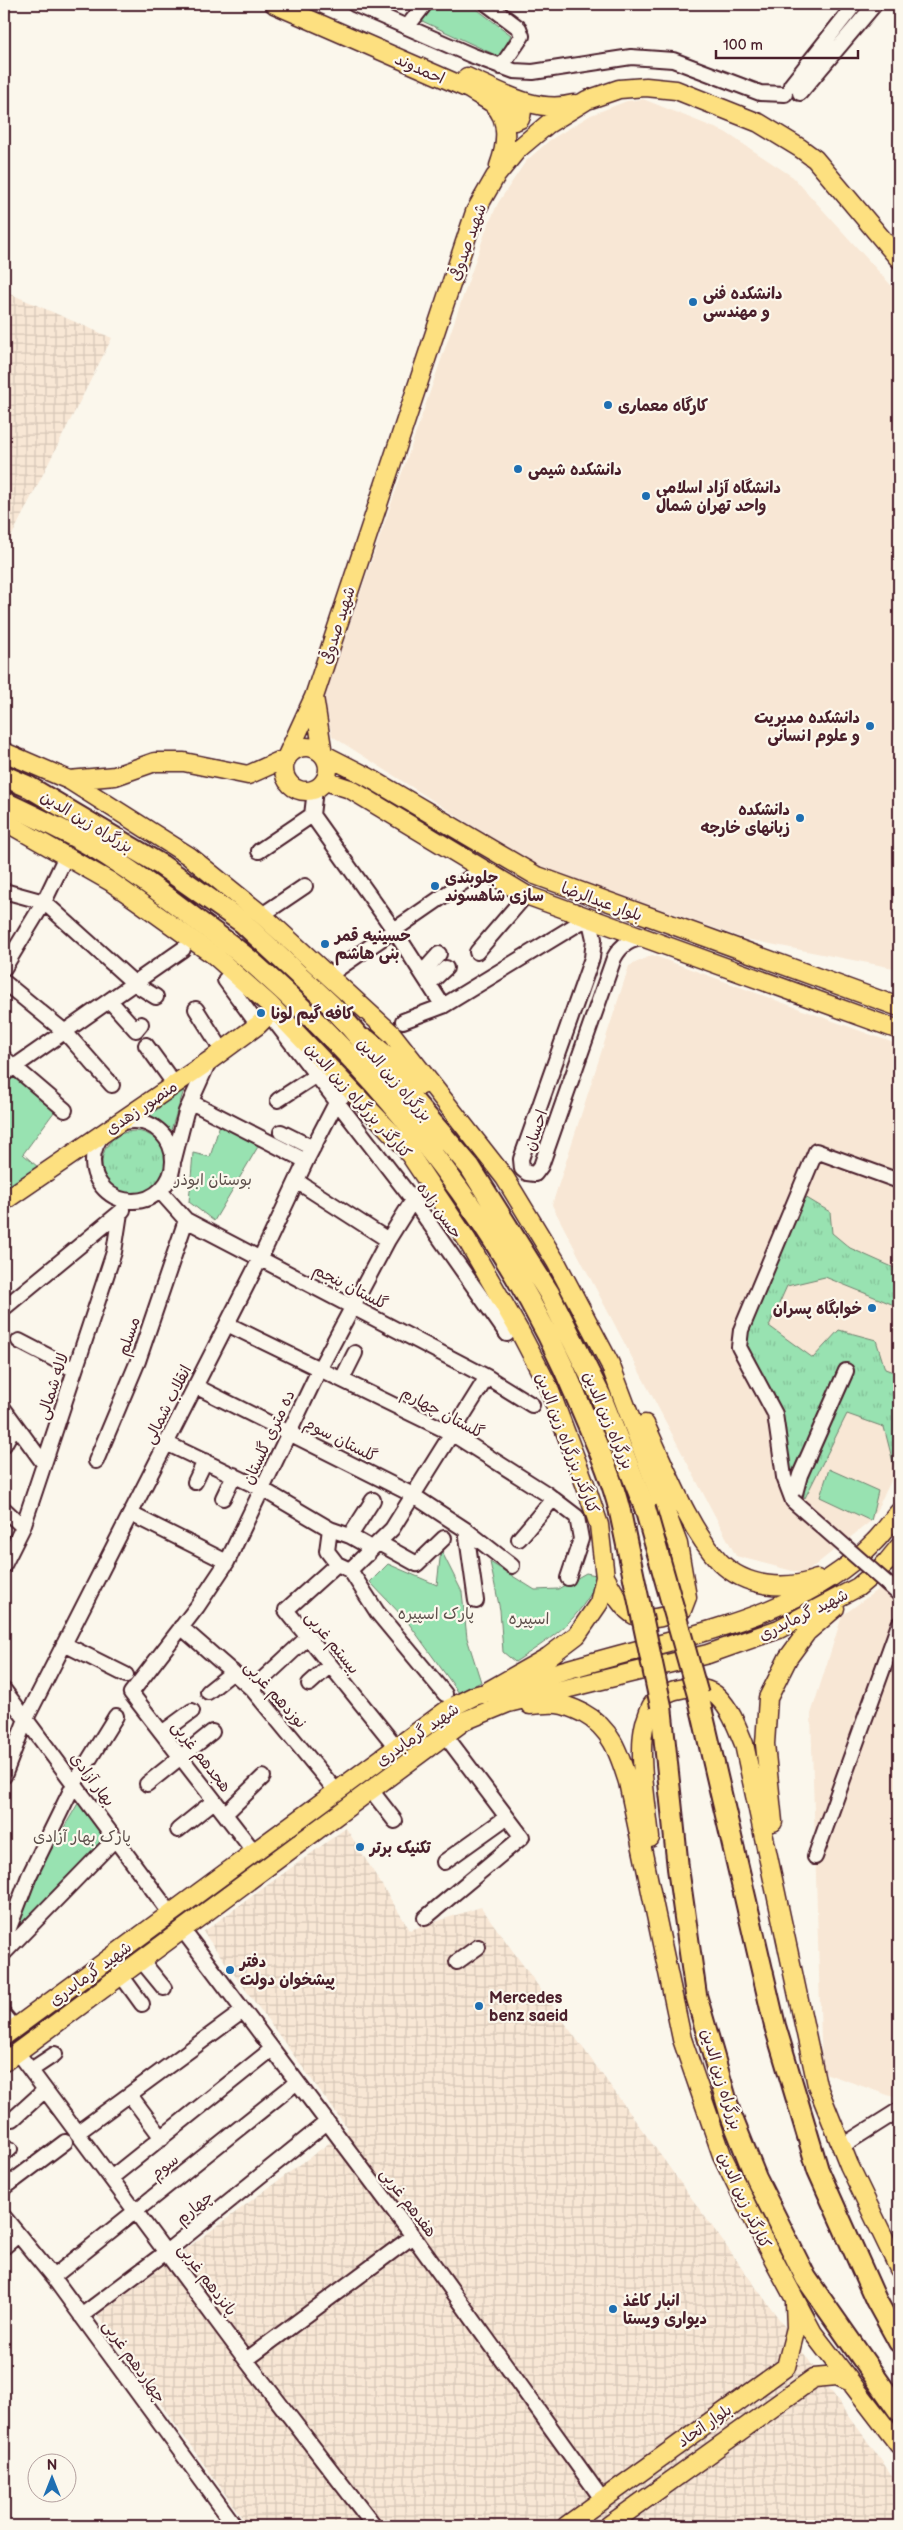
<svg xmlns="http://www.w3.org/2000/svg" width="903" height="2530" font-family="'Balsamiq Sans','Playpen Sans Arabic',sans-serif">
<defs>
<pattern id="industrial-grid" width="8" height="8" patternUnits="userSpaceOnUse" patternTransform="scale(1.25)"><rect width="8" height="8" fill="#f8e7d5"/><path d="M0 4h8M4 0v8" fill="none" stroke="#d6c6b7"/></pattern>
<pattern id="grass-tufts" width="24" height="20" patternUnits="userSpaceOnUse" patternTransform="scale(1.25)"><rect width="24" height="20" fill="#98e2b1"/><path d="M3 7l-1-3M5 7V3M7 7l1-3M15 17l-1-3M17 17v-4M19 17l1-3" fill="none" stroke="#84c198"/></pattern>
</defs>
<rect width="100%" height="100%" fill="#fbf7ec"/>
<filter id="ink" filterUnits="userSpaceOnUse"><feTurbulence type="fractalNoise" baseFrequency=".02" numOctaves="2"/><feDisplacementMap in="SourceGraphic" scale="10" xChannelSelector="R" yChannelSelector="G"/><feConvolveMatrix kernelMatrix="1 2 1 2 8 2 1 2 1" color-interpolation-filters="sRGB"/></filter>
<g filter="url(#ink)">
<!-- built -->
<path fill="#f8e7d5" d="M 643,99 L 725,132 L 793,177 L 899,294 L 899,969 L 745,939 L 532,864 L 332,736 L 324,698 L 486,230 L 498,203 L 526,161 L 550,140 L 591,115 L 627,101 Z
M 652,955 L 899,1045 L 899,1465 L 871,1521 L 804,1574 L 736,1556 L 552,1205 L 629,966 Z
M 899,1570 L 899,2099 L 822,2072 L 811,1714 L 842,1616 L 893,1578 Z"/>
<!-- industrial -->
<path fill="url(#industrial-grid)" d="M 4,291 L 112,338 L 4,551 Z
M 346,1828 L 410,1930 L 481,1907 L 899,2485 L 899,2526 L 248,2526 L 97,2315 L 348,2129 L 203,1932 Z"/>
<!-- grass -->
<path fill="url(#grass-tufts)" stroke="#71806e" d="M102 1163a32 32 0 1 1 64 0a32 32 0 1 1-64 0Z
M 805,1197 L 830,1212 L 832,1233 L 850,1248 L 899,1270 L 899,1307 L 825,1277 L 787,1286 L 769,1326 L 813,1358 L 839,1330 L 876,1340 L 885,1369 L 899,1374 L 899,1473 L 897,1478 L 884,1427 L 847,1414 L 805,1498 L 782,1467 L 775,1414 L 742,1345 Z"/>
<!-- green -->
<path fill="#98e2b1" stroke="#71806e" d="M 436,4 L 470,4 L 511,35 L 500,57 L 422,21 Z
M 17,1075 L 57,1108 L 23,1154 L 39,1168 L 4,1189 L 4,1082 Z
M 185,1087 L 169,1136 L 145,1119 Z
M 220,1124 L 259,1145 L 214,1221 L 189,1202 L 193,1153 L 210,1157 Z
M 829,1469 L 878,1491 L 871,1521 L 820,1497 Z
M 441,1550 L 462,1592 L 467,1638 L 481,1682 L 459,1693 L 407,1621 L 370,1582 L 388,1564 L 437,1585 Z
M 490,1562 L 535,1590 L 558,1589 L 586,1573 L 601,1576 C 575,1624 559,1633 515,1662 L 503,1652 L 500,1610 Z
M 80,1800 L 109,1838 L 16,1936 L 26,1893 Z"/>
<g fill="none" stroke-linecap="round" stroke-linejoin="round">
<defs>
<path id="minor" d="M 354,4 L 471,55 L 514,71 L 533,72 L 631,57 L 673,60 L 760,93 L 785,94
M 487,4 L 519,28 L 522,36 L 501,67
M 407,27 L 425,4
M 791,85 L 855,4
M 800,93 L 875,4
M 312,815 L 394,930 L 443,1006
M 312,815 L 315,790
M 259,851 L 312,815
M 4,891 L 44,902 L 135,984 L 156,997
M 262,915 L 305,886
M 477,952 L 526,895
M 4,968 L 44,902 L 66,856
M 422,973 L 439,954
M 329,975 L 481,870
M 225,980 L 258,1025
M 4,982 L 65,1032 L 112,1085
M 429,984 L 446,968
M 110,1001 L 136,1030 L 141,1024
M 196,1009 L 222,1050
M 269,1014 L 413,1200 L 507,1334
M 403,1021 L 443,1006 L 589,917 L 594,939 L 592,958 L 521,1159 L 522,1169 L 527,1173 L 535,1174 L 541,1166 L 614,958 C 622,943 631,940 646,937
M 146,1045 L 175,1085
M 4,1058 L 65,1110
M 4,1074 L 183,949
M 278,1100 L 315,1076
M 191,1102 L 306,1161
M93 1161a40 40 0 1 1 80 0a40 40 0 1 1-80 0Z
M 281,1132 L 313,1148
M 174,1159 L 186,1112 L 209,1061
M 298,1182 L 388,1240
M 160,1191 L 186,1220 L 487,1377 L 532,1405
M 4,1308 L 123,1210
M 227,1324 L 451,1433 L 547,1494 L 577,1517 L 581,1539 L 568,1578
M 19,1341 L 75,1370
M 342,1379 L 355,1353
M 195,1386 L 411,1494 L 466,1530 L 512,1566
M 4,1409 L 44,1464
M 166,1443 L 262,1489 L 330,1529 L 350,1536 L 366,1545 L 368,1554
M 4,1445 L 15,1425
M 96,1461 L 138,1361 L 186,1220
M 195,1482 L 205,1461
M 223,1498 L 234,1475
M 793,1501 L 784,1477 L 775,1414 L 739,1347 L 741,1330 L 816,1151 L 899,1181
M 793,1501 L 800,1475 L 846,1371
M 4,1509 L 23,1527
M 131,1514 L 227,1562
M 330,1529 L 327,1551 L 337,1564 L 350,1570 L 392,1529 L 487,1377
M 466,1530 L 476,1601
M 350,1536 L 373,1500
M 519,1539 L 553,1499
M 379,1543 L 417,1564 L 444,1538
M 337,1564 L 286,1610 L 397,1748
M 4,1565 L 23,1527 L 44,1464 L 114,1252 L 120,1213
M 350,1570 L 377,1612 L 445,1694
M 181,1627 L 252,1689 L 337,1792
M 64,1644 L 126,1675
M 309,1684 L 329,1666
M 252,1689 L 307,1638
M 4,1690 L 171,1914
M 208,1692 L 233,1672
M 162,1733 L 192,1711
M 4,1776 L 26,1719 L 260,1259 L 306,1161 L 336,1103 L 350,1088
M 147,1784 L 212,1732
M 371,1790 L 395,1821
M 225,1814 L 263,1777
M 178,1830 L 214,1801
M 255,1853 L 131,1693 L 197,1607 L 227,1562 L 320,1368 L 388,1240 L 413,1200
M 815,1857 L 899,1624
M 444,1862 L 507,1817
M 425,1918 L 522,1837 L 445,1735
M 182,1929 L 413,2236 L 602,2499
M 4,1941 L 29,1876 L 74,1784 L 116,1716
M 4,1953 L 115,1839
M 141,1960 L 164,1988
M 457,1962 L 478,1947
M 121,1975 L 142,2004
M 4,2015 L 15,2028
M 17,2052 L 246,2360 L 374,2526
M 31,2070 L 55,2054
M 130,2095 L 162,2138
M 13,2119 L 45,2090
M 77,2133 L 243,2011
M 842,2146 L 899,2110
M 4,2153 L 10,2149
M 111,2178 L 272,2049
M 4,2188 L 65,2142
M 4,2217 L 53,2277 L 235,2526
M 4,2247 L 17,2236
M 53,2277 L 297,2082
M 81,2316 L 166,2252 L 327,2122
M 246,2360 L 413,2236"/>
<path id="major" d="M 274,4 L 469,89 C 476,94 485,98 492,103 C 511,119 506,147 499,166
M 467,77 C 501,92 536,114 574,104
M 498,108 L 509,119 L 515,121 L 520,119 C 525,108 519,102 510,97
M 314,697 L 323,754 L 368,777 L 535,875 L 899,1007
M284 769a22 22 0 1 1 44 0a22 22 0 1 1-44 0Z
M 4,752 L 69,780 L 189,856 L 262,915 L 392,1034 L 505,1178 L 556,1262 L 610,1364 L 678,1544 L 687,1597 L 682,1610 C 636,1629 627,1616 605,1577
M 69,780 L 115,776 L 155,762 L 184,762 L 248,775 L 286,758 L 314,697 L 475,212 L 495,177 L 517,150 L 548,124 L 587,100 L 619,89 L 646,87 L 676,90 L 759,123 L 800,148 L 815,159 L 899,259
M 325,781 L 350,789 L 526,895 L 899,1030
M 4,821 L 111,882 L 145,906 L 215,956 L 270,1005 L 404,1146 L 467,1240 L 521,1334 L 548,1386 L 585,1484 L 599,1525 L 605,1577 L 599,1603 L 577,1635 L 548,1657 L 483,1694
M 367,1039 L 422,1085
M 4,1201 L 209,1061 L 258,1025 L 274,1009
M 645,1424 C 665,1466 688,1529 720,1562 C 745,1587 785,1591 817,1579
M 530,1705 C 538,1705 548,1703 557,1704 C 566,1705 575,1709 583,1713 C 611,1728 619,1753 628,1782 L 682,2039 L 722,2155 L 767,2247 L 813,2333 L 899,2445
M 773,1822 L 765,1744 L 768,1698 L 788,1658 L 807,1632 L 835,1608
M 650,1838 C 647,1806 637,1753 645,1723 C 647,1718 649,1710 652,1705 C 664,1687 702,1681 718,1697 C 731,1710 737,1727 744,1744 L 817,2085 L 849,2165 L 899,2269
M 4,2036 L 450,1708 L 474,1696 C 529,1681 583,1664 638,1650 C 721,1628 813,1606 875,1541 C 884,1532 891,1521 899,1512
M 4,2062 L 464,1721 L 508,1703 L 708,1654 L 779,1629 L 858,1587 L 886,1563 L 899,1547
M 566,2526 L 786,2367 L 796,2328 L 795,2303
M 608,2526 L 814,2378 L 837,2376 L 851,2382"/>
<path id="highway" d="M 4,776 L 29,787 L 161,865 L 242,922 L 331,1005 L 352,1029 L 470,1167 L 549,1293 L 601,1397 L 645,1508
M 4,802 C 34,816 65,831 95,848 C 129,869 162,893 194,918 C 214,933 236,948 255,965 C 390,1084 510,1236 579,1403 C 594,1439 611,1474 620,1512
M 698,1695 L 775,2026 L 818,2170 L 876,2300 L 899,2342
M 661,1706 L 678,1868 L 696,1995 L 730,2113 L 756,2178 L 806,2278 L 899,2411"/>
</defs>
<!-- minor casing -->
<use href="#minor" stroke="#4a1f2b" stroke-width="18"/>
<!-- major casing -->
<use href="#major" stroke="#4a1f2b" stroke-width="21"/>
<!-- highway casing -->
<use href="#highway" stroke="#4a1f2b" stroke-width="24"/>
<!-- minor -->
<use href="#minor" stroke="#fbf7ec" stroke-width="14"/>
<!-- major -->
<use href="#major" stroke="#fde080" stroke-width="18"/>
<!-- highway -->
<use href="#highway" stroke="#fde080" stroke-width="20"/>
<defs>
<path id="minor-bridge" d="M 793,1501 L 899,1594"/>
<path id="highway-bridge" d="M 645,1508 L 698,1695
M 620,1512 L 661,1706"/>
</defs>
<!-- minor-bridge casing -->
<use href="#minor-bridge" stroke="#4a1f2b" stroke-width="18" stroke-linecap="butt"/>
<!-- highway-bridge casing -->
<use href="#highway-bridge" stroke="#4a1f2b" stroke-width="24" stroke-linecap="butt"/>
<!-- minor-bridge -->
<use href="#minor-bridge" stroke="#fbf7ec" stroke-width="14"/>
<!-- highway-bridge -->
<use href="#highway-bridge" stroke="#fde080" stroke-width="20"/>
</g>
</g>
<!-- markers -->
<g fill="#1f6fb2" stroke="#fbf7ec" stroke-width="2">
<circle cx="693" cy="302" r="5"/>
<circle cx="608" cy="405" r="5"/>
<circle cx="518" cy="469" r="5"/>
<circle cx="646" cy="496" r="5"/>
<circle cx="870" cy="726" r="5"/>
<circle cx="800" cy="818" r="5"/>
<circle cx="435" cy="886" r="5"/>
<circle cx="325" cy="944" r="5"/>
<circle cx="261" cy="1013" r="5"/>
<circle cx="872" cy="1308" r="5"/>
<circle cx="360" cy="1847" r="5"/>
<circle cx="230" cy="1970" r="5"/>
<circle cx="479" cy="2006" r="5"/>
<circle cx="613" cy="2309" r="5"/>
</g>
<g text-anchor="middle" stroke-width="4.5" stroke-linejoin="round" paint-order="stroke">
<!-- street labels -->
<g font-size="16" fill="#4a1f2b" stroke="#fbf7ec">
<text transform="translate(420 68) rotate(24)" y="6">احمدوند</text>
<text transform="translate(467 242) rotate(-70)" y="6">شهید صدوقی</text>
<text transform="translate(337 625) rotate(-72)" y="6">شهید صدوقی</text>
<text transform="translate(87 821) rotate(31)" y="6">بزرگراه زین الدین</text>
<text transform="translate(602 901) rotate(20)" y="6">بلوار عبدالرضا</text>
<text transform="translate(395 1079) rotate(49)" y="6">بزرگراه زین الدین</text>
<text transform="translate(359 1100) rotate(48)" y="6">کنارگذر بزرگراه زین الدین</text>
<text transform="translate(141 1107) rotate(-34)" y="6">منصور زهدی</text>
<text transform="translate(535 1130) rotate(-71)" y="6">احسان</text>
<text transform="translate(440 1210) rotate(54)" y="6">حسن زاده</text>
<text transform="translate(351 1286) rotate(27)" y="6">گلستان پنجم</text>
<text transform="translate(128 1336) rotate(-71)" y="6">مسلم</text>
<text transform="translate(52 1386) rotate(-72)" y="6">لاله شمالی</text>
<text transform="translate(167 1404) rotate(-63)" y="6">انقلاب شمالی</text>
<text transform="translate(443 1412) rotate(28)" y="6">گلستان چهارم</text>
<text transform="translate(609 1420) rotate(67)" y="6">بزرگراه زین الدین</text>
<text transform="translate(268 1437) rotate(-65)" y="6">ده متری گلستان</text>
<text transform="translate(341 1439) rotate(27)" y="6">گلستان سوم</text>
<text transform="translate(568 1443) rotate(69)" y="6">کنارگذر بزرگراه زین الدین</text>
<text transform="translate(803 1614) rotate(-26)" y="6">شهید گرمابدری</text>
<text transform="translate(333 1642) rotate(51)" y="6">بیستم غربی</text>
<text transform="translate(276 1694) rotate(48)" y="6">نوزدهم غربی</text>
<text transform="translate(417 1734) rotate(-35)" y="6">شهید گرمابدری</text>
<text transform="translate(202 1756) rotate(52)" y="6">هجدهم غربی</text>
<text transform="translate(93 1779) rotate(53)" y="6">بهار آزادی</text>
<text transform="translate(90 1973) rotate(-36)" y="6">شهید گرمابدری</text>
<text transform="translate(722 2079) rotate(73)" y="6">بزرگراه زین الدین</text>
<text transform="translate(164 2166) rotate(-38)" y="6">سوم</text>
<text transform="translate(745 2200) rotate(65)" y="6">کنارگذر زین الدین</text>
<text transform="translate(409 2202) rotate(53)" y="6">هفدهم غربی</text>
<text transform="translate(194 2207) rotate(-39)" y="6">چهارم</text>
<text transform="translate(208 2279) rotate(53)" y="6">پانزدهم غربی</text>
<text transform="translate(135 2361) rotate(55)" y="6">چهاردهم غربی</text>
<text transform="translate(704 2425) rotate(-35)" y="6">بلوار اتحاد</text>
</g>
<!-- poi labels -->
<g font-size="16" font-weight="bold" fill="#4a1f2b" stroke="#fbf7ec" text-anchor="start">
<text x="703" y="299">دانشکده فنی<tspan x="703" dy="18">و مهندسی</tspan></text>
<text x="618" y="411">کارگاه معماری</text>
<text x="528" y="475">دانشکده شیمی</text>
<text x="656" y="493">دانشگاه آزاد اسلامی<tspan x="656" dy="18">واحد تهران شمال</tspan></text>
<text x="860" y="723" text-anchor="end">دانشکده مدیریت<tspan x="860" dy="18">و علوم انسانی</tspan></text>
<text x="790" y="815" text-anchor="end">دانشکده<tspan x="790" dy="18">زبانهای خارجه</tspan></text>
<text x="445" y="883">جلوبندی<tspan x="445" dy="18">سازی شاهسوند</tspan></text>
<text x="335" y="941">حسینیه قمر<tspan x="335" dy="18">بنی هاشم</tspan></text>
<text x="271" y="1019">کافه گیم لونا</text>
<text x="862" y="1314" text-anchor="end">خوابگاه پسران</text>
<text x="370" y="1853">تکنیک برتر</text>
<text x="240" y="1967">دفتر<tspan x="240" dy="18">پیشخوان دولت</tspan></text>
<text x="489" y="2003">Mercedes<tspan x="489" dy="18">benz saeid</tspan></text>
<text x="623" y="2306">انبار کاغذ<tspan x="623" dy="18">دیواری ویستا</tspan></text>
</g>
<!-- park labels -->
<g font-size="16" fill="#5e504c" stroke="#fbf7ec">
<text x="213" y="1185">بوستان ابوذر</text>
<text x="436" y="1619">پارک اسپیره</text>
<text x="529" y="1624">اسپیره</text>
<text x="82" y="1842">پارک بهار آزادی</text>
</g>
</g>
<!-- margin -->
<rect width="903" height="2530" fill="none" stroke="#fbf7ec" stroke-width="20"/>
<rect x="10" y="10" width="883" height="2510" fill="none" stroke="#4a1f2b" stroke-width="2" filter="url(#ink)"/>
<!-- north arrow -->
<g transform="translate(52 2478)"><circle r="24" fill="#fbf7ec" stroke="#b4a19f"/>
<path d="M0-4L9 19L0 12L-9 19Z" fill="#1f6fb2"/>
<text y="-8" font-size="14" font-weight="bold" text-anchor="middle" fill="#4a1f2b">N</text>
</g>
<!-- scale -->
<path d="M716 50v8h142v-8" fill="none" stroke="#4a1f2b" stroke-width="2.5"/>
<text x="723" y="50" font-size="15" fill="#4a1f2b" stroke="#fbf7ec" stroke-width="4" paint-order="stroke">100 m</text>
</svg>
